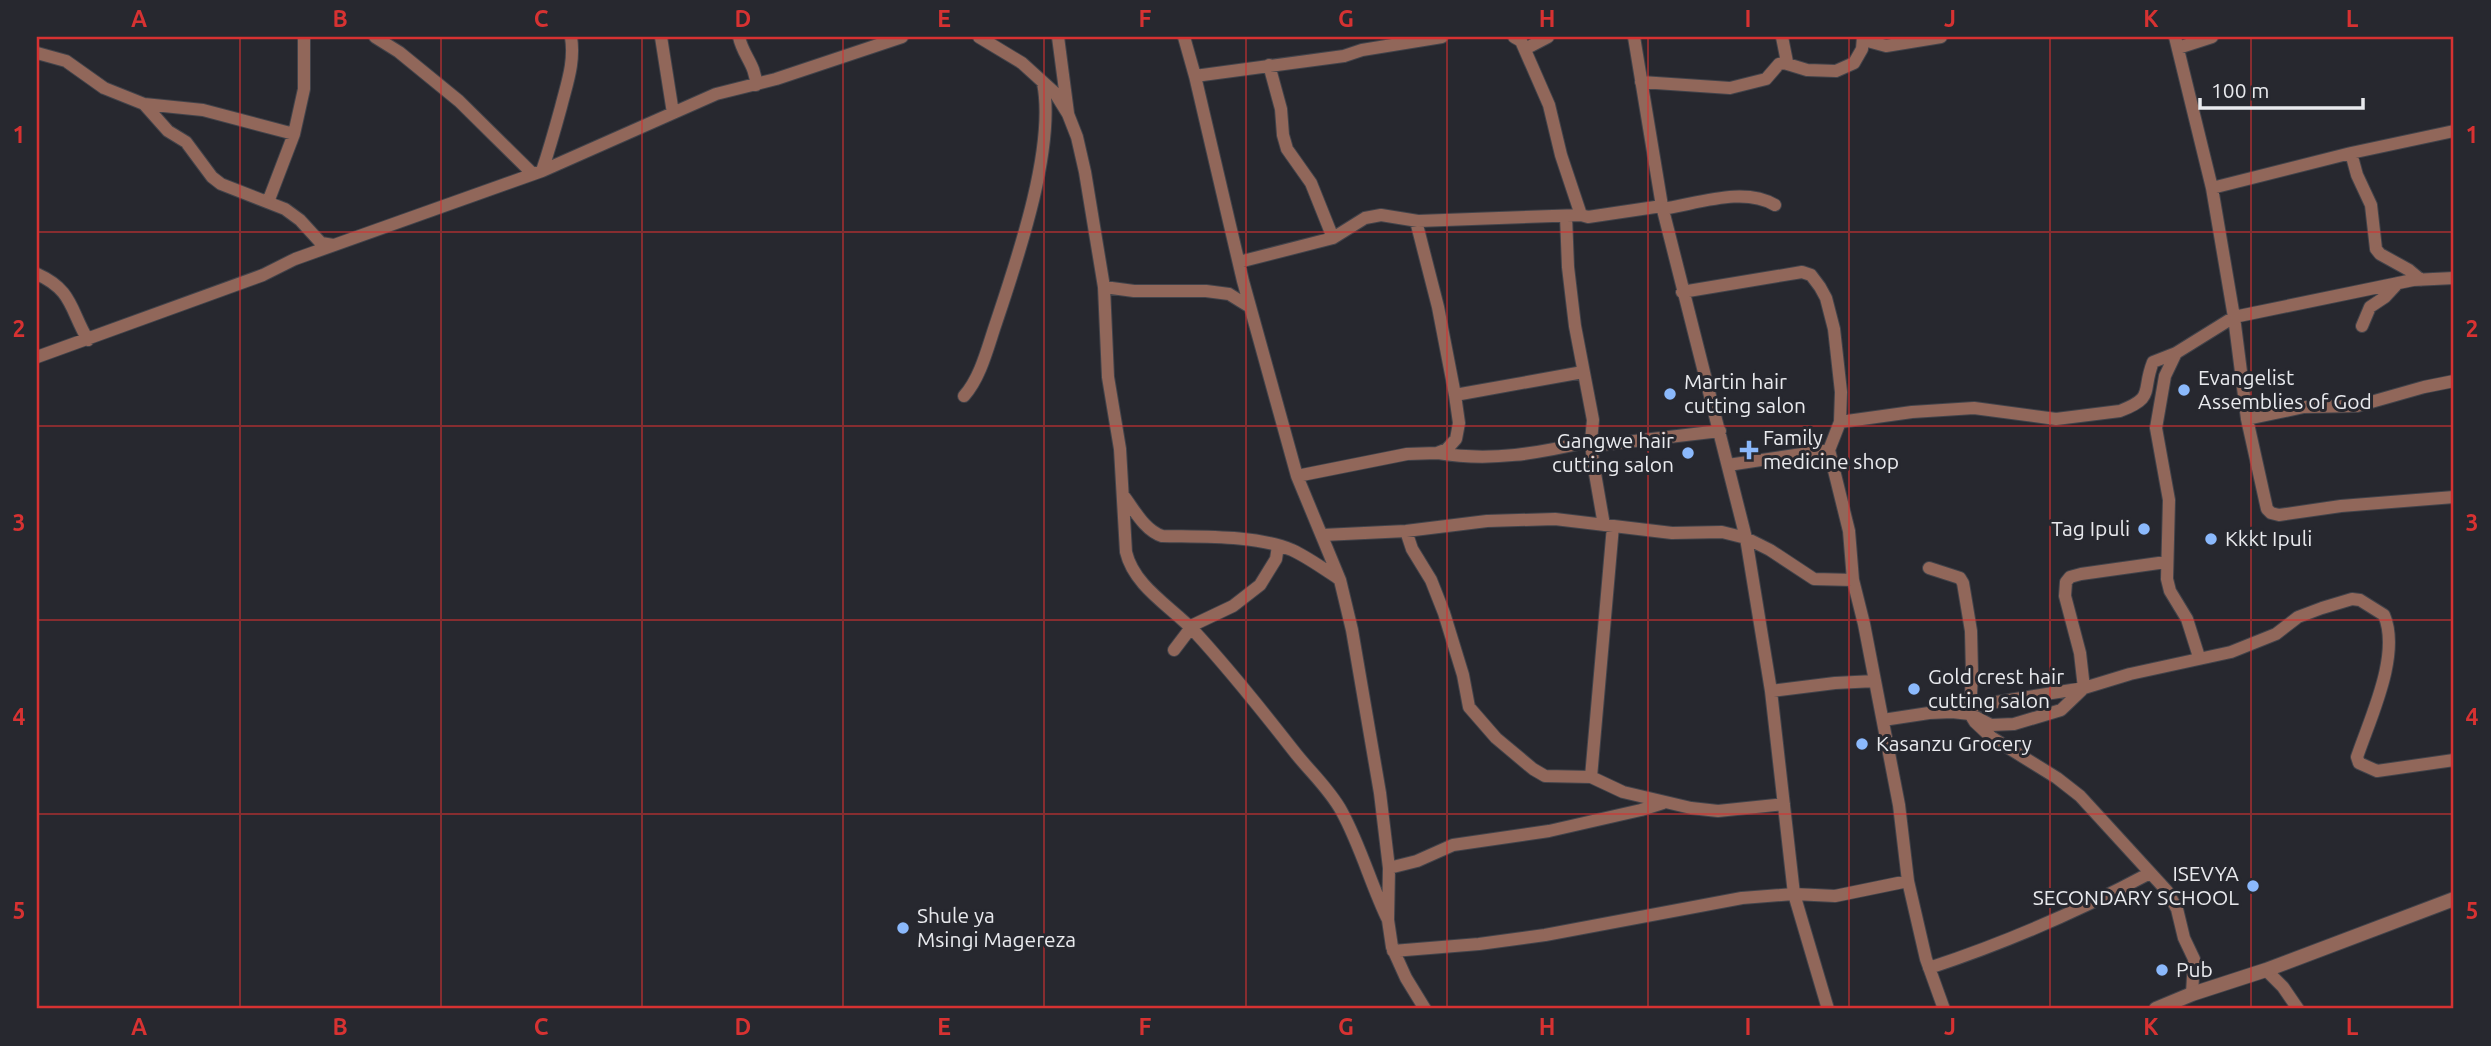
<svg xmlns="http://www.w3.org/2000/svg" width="2491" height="1046" font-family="Ubuntu,sans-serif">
<rect width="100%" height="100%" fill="#27282f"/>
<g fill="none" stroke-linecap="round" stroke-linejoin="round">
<defs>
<path id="minor" d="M 375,37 L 399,52 L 459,101 L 533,174
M 661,37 L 673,113
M 739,37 C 743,56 756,65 756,85
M 979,37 L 1022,63 L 1055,93 L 1068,114 L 1077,137 L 1085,172 L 1104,287 L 1108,377 L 1120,449 L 1126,552 C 1134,586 1170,606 1194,631 C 1229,669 1261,709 1293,750 C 1309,771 1329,788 1342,812 C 1361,847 1371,885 1388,920
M 1058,37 L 1068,113
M 1184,37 L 1195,76 L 1243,281 L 1297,476 L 1340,580 L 1352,630 L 1380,793 L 1389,868 L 1388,920 L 1392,947 L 1406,978 L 1425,1009
M 1514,37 L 1521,41 L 1549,105 L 1561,155 L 1581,215
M 1634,37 L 1662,206 L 1746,538 L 1771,691 L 1794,894 L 1828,1009
M 1782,37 L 1787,62
M 2175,37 L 2212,188 L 2234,317 L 2247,419 L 2267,509 L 2271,513 L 2279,515 L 2341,506 L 2454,497
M 1864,40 L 1886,46 L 1941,37
M 2178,48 L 2212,37
M 1525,49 L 1548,37
M 37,53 L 66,61 L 104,88 L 144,104 L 203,110 L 294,134
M 1269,65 L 1281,109 L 1283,135 L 1287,149 L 1311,183 L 1333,238
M 1195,76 L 1344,56 L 1362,50 L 1442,37
M 1641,82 L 1730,88 L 1766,79 L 1779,64 L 1784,63 L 1807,70 L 1836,71 L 1854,63 L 1862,49 L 1863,37
M 144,104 L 168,131 L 186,142 L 212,177 L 221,184 L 285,209 L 300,220 L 321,243 L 333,245
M 2351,153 L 2357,175 L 2371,205 L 2376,249 L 2380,254 L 2409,270 L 2421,280
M 542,171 C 549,150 555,129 561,107 C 567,83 575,62 571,37
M 2212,188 L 2351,153 L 2454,131
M 268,202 L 294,134 L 304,89 L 304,37
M 1662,209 C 1697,204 1743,186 1775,205
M 1566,216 L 1568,267 L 1575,326 L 1593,420 L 1591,441 L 1593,462 L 1604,525
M 1239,262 L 1333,238 L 1365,218 L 1381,215 L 1418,221 L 1581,215 L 1588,217 L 1662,206
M 37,274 C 73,290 70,310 88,340
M 1104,287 L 1134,291 L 1206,291 L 1229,294 L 1250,307
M 1682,292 L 1802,272 L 1811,275 L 1820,287 L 1826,298 L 1834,329 L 1841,392 L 1840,422 L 1829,450 L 1849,531 L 1853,580 L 1864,624 L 1899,805 L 1908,881 L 1926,959 L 1944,1009
M 2362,326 L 2370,307 L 2385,297 L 2398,283
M 2176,353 L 2165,376 L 2156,428 L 2169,500 L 2167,579 L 2170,591 L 2187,619 L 2199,657
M 37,357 L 263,275 L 295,259 L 542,171 L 716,94 L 776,79 L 902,37
M 1455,395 L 1583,372
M 964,396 C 981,377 988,346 996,323 C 1017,260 1056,147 1043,83
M 2247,419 L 2304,407 L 2357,406 L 2424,387 L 2454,381
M 1840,422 L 1912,412 L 1974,408 L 2056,419 L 2120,411 C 2156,397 2141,392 2153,362 L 2176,353 L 2234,317 L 2413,280 L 2454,278
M 1592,446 L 1720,431
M 1438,453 C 1491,462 1540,453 1591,441
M 1728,465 L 1829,450
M 1297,476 L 1407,454 L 1437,453 L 1447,449 L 1456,439 L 1459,423 L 1455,395 L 1438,307 L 1416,221
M 1123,495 C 1134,509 1144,530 1162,536 C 1201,537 1256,535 1292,550 C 1309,558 1324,569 1339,579
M 1406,531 L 1412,549 L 1431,580 L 1444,613 L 1463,675 L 1469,707 L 1496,738 L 1533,769 L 1545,776 L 1591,777 L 1623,792 L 1691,808 L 1718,811 L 1784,804
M 1323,535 L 1406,531 L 1487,521 L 1555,519 L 1672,533 L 1722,532 L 1746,538 L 1770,550 L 1814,579 L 1853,580
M 1929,568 L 1960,578 L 1963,583 L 1971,631 L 1972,673 L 1970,714 L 1975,722 L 1991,737 L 2057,778 L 2080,796 L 2167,891 L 2177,909 L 2184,938 L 2194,959 L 2192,994
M 1174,650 L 1193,625 L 1233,606 L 1260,585 L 1276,559 L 1278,546
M 1771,691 L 1835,683 L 1875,681
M 1971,706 L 2084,688 L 2080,653 L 2065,596 L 2066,582 L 2070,577 L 2081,574 L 2166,562
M 1883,720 L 1929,713 L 1952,712 L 1970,714 L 1991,725 L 2014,724 L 2061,710 L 2084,688 L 2130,674 L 2231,652 L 2276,634 L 2298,617 L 2322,608 L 2352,599 L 2360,600 L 2384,615 C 2401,655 2370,718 2357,757 L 2359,763 L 2377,771 L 2454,760
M 1591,777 L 1613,526
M 1389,868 L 1417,861 L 1453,845 L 1549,831 L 1641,810 L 1663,803
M 1393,951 L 1479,944 L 1545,935 L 1742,898 L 1794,894 L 1835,896 L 1908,881
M 1929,968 C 2005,943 2079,911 2150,873
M 2266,970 L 2283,987 L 2298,1009"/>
<path id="tertiary" d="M 2156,1009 L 2192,994 L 2266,970 L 2454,899"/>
</defs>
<!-- minor casing -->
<use href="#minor" stroke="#42434a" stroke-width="14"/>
<!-- tertiary casing -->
<use href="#tertiary" stroke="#42434a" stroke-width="16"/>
<!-- minor -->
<use href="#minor" stroke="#91675a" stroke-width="12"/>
<!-- tertiary -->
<use href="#tertiary" stroke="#91675a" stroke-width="14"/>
</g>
<!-- grid -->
<path fill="none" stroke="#d73232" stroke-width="2" stroke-opacity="0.55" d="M 240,37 L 240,1009M 441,37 L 441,1009M 642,37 L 642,1009M 843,37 L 843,1009M 1044,37 L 1044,1009M 1246,37 L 1246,1009M 1447,37 L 1447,1009M 1648,37 L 1648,1009M 1849,37 L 1849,1009M 2050,37 L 2050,1009M 2251,37 L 2251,1009M 37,232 L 2454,232M 37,426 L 2454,426M 37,620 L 2454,620M 37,814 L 2454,814"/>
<!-- markers -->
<g fill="#8bb9fc" stroke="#27282f" stroke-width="2.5">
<circle cx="2184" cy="390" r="7"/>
<circle cx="1670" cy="394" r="7"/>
<path d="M1745.5 439.5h7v7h7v7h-7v7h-7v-7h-7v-7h7z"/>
<circle cx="1688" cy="453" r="7"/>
<circle cx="2144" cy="529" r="7"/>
<circle cx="2211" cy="539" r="7"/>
<circle cx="1914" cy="689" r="7"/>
<circle cx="1862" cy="744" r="7"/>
<circle cx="2253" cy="886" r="7"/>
<circle cx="903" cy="928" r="7"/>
<circle cx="2162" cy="970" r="7"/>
</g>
<g text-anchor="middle" stroke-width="6" stroke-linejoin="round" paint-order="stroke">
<!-- poi labels -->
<g font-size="21" fill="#e9eaee" stroke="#27282f" text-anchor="start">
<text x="2198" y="385">Evangelist<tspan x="2198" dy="24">Assemblies of God</tspan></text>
<text x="1684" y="389">Martin hair<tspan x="1684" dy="24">cutting salon</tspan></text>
<text x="1763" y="445">Family<tspan x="1763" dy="24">medicine shop</tspan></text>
<text x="1674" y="448" text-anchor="end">Gangwe hair<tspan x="1674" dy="24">cutting salon</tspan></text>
<text x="2130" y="536" text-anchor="end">Tag Ipuli</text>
<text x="2225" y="546">Kkkt Ipuli</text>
<text x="1928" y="684">Gold crest hair<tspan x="1928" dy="24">cutting salon</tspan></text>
<text x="1876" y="751">Kasanzu Grocery</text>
<text x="2239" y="881" text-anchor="end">ISEVYA<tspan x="2239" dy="24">SECONDARY SCHOOL</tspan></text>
<text x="917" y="923">Shule ya<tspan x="917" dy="24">Msingi Magereza</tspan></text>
<text x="2176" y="977">Pub</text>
</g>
</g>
<!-- border -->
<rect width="2491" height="1046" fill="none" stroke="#27282f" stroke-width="77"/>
<!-- scale -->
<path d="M2200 98v10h163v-10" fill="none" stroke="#e9eaee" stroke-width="3.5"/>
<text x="2211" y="98" font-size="21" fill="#e9eaee" stroke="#27282f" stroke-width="5" paint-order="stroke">100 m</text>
<rect x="38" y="38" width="2414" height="969" fill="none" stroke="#d73232" stroke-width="2.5"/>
<g font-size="23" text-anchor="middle" font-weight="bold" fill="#d73232">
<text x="139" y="27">A</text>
<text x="340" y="27">B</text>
<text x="541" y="27">C</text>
<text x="743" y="27">D</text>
<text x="944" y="27">E</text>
<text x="1145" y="27">F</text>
<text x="1346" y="27">G</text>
<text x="1547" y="27">H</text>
<text x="1748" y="27">I</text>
<text x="1950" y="27">J</text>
<text x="2151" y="27">K</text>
<text x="2352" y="27">L</text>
<text x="19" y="143">1</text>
<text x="2472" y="143">1</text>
<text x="19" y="337">2</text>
<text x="2472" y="337">2</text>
<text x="19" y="531">3</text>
<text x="2472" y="531">3</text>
<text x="19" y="725">4</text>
<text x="2472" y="725">4</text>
<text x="19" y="919">5</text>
<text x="2472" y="919">5</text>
<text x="139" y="1035">A</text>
<text x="340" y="1035">B</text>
<text x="541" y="1035">C</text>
<text x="743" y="1035">D</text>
<text x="944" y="1035">E</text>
<text x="1145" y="1035">F</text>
<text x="1346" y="1035">G</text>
<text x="1547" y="1035">H</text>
<text x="1748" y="1035">I</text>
<text x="1950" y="1035">J</text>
<text x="2151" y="1035">K</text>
<text x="2352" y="1035">L</text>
</g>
</svg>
